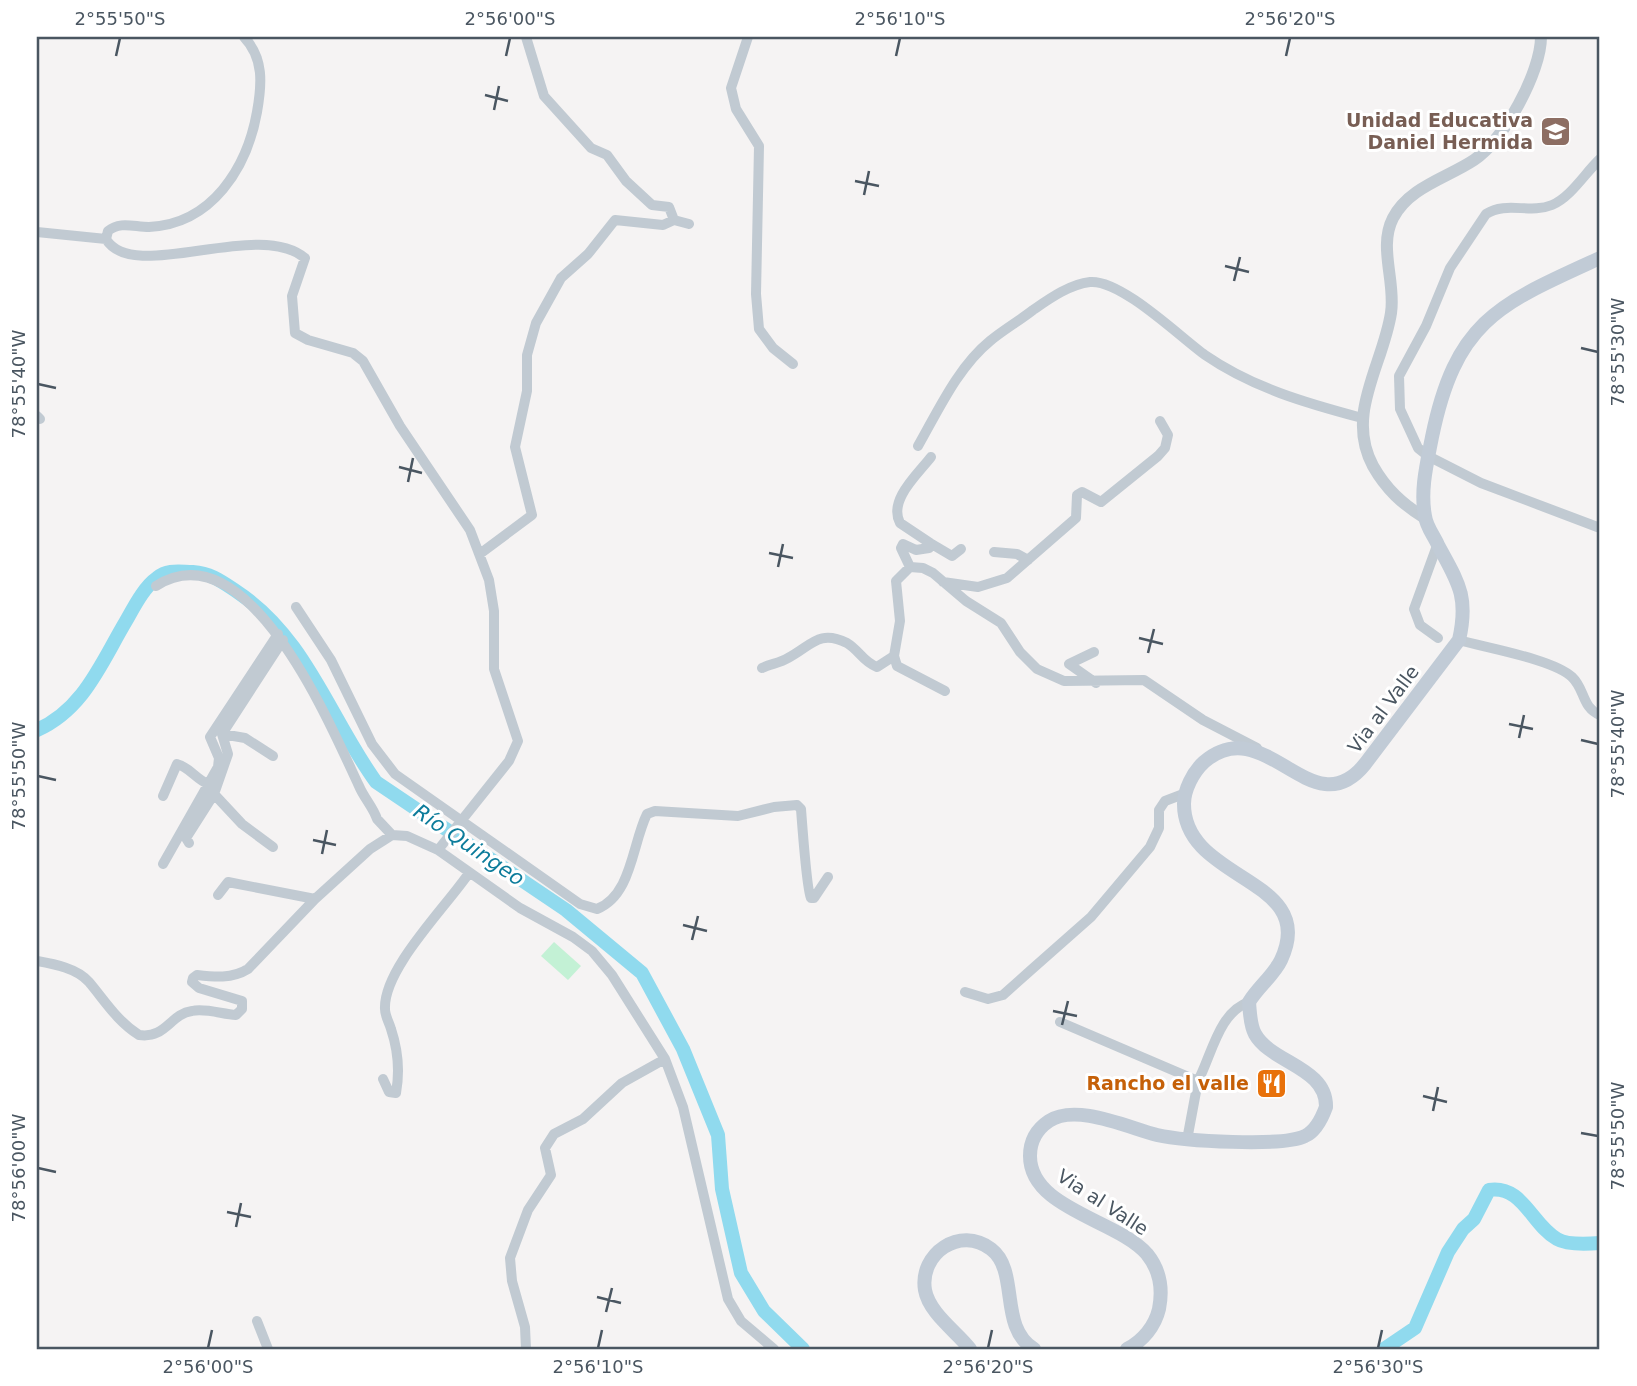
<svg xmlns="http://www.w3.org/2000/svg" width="1637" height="1386" font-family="'DejaVu Sans',sans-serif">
<rect width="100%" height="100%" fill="#f5f3f3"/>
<!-- green -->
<path fill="#c3f1d5" d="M 554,942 L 581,966 L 568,980 L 541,956 Z"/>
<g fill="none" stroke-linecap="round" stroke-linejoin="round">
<!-- river -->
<path stroke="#90daee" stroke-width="14" d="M 37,730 C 84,709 101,663 126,621 C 134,607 144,587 157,578 C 168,569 180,572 193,572 C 210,573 221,581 236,591 C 306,637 329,717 376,782 L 566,910 L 642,973 L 683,1049 L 718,1135 L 722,1189 L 741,1273 L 764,1311 L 803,1349
M 1384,1349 L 1415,1328 L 1448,1252 L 1463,1229 L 1474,1219 L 1489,1190 C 1523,1185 1531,1224 1557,1239 C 1567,1245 1588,1244 1600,1243"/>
<!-- minor -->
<path stroke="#c1cad2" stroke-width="10" d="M 244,37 C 264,58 262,84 257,112 C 247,168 212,224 149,227 C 134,227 120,221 108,231 L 106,239 C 133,285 258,218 305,258 L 292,296 L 295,333 L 308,340 L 353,353 L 363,361 L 400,426 L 470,530 L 489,580 L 494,611 L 494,669 L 518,741 L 509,761 L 438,850
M 526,37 L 544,96 L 591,148 L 607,155 L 626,181 L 652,205 L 669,207 L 674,220
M 748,37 L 731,88 L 736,109 L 759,146 L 756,294 L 759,329 L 773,348 L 793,364
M 1600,159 C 1585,173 1571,197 1552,205 C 1530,214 1506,201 1486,214 L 1450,268 L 1426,326 L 1399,376 L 1400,409 L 1418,448 L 1428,456 L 1481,483 L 1600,528
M 37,232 L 106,239
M 37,416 L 40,419
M 918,446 C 938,411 958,367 990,341 C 1003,330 1019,321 1033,310 C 1049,299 1070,284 1090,282 C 1121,279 1181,338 1205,355 C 1253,388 1306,403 1362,418
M 930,543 L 952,556 L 961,549
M 1438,543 L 1414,609 L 1420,625 L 1438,638
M 994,552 L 1017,554 L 1028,560
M 481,553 L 532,515 L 515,447 L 527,391 L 527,355 L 536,323 L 561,278 L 588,254 L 615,220 L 663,225 L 674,220 L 689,224
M 910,567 L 901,548 L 903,544 L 916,550 L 929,548 L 930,543 L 900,523 C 888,500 918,474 931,457
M 943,582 L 978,587 L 1007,578 L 1076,518 L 1077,495 L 1082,492 L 1101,502 L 1158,456 L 1165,448 L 1168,435 L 1160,421
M 156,586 C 249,527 331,727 359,786 C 364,798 373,807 377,819 L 392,835
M 296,607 L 331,660 L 372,744 L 395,774 L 580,904 L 597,909 C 632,895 632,844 647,814 L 655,811 L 738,816 L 774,807 L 797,805 L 801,809 C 802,822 807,892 811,898 L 814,898 L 828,877
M 1459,640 C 1486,648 1553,659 1572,677 C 1585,689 1582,708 1600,715
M 1094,652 L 1069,664 L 1096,683
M 762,668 C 770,664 780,663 788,658 C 811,646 819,629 847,643 C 859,650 863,662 877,667 L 894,656
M 945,691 L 897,666 L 894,656 L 900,621 L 896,581 L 910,567 L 923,568 L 933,573 L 966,601 L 1001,623 L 1020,652 L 1037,669 L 1064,681 L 1144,680 L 1203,720 L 1257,748
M 222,734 L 245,738 L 273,756
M 214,794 L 242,824 L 273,847
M 163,796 L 177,764 C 189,767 196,779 208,784
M 189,843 L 186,838 L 214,794 L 228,754 L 222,734 L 283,640
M 163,864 L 218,767 L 219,758 L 210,737 L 278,634
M 218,895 L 228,882 L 315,899
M 37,961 C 54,964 77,968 89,982 C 105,1001 117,1021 139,1035 C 166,1039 170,1014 192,1011 C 205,1008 222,1014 236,1015 L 242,1009 L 242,1001 L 199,988 L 192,982 L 193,978 L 197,975 C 214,977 232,979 248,969 L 315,899 L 370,849 L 392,835 L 407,836 L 438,850 L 520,908 L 573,937 L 592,951 L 612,975 L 665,1059 L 683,1107 L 728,1299 L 741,1321 L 774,1349
M 965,992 L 988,999 L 1003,995 L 1031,970 L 1091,917 L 1150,847 L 1159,828 L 1159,810 L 1165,801 L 1186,793
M 1060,1022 L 1198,1081 C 1212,1054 1219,1012 1249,1002
M 383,1079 L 389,1092 L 396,1093 C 400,1071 398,1050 391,1029 C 389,1022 385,1016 385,1009 C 383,969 446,907 469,873
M 1187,1140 L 1198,1081
M 257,1321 L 268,1349
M 526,1349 L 525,1327 L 512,1281 L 510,1258 L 528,1210 L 551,1175 L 545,1148 L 554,1134 L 583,1119 L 622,1083 L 665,1059"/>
<!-- tertiary -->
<path stroke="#c1cad2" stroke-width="12" d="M 1425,518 C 1402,504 1386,489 1373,466 C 1345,414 1383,365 1391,313 C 1396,282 1378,247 1393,218 C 1409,187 1447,178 1474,160 C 1504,140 1541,72 1541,37"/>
<!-- secondary -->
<path stroke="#c1cbd6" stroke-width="14" d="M 970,1349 C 957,1332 929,1313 925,1290 C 919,1254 960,1225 991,1249 C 1020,1271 998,1327 1034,1349
M 1127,1349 C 1143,1341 1155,1326 1159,1309 C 1163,1289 1160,1270 1147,1254 C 1118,1220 1030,1209 1030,1156 C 1030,1141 1037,1129 1049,1121 C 1076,1103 1129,1128 1157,1135 C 1183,1141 1283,1147 1305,1136 C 1316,1131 1322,1118 1326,1107 C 1327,1067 1271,1063 1255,1034 C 1250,1025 1250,1013 1249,1002 C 1258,987 1274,975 1281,960 C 1320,877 1184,882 1184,804 C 1184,790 1193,772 1204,762 C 1265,709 1312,830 1365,764 L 1459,640 C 1469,596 1458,582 1438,545 C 1434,536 1426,526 1425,516 C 1420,490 1427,463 1432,437 C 1456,320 1499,304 1600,258"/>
</g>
<!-- ticks -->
<path fill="none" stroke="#4a5661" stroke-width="2.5" d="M 116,56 L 120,38M 506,56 L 510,38M 896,56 L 900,38M 1286,56 L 1290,38M 485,95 L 508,101M 494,110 L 499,86M 855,181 L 879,186M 864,195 L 869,171M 1225,266 L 1249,272M 1234,281 L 1240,257M 1581,348 L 1598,352M 38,384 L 56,388M 399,467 L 422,473M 408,482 L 413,458M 769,553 L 793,558M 778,567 L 783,544M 1139,638 L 1163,644M 1148,653 L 1154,629M 1509,724 L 1533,729M 1519,738 L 1524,715M 1581,740 L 1598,744M 38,776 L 56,780M 313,840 L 336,845M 322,854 L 327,830M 683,925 L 707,931M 692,940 L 698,916M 1053,1011 L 1077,1016M 1062,1025 L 1068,1001M 1423,1096 L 1447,1102M 1433,1111 L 1438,1087M 1581,1133 L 1598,1136M 38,1168 L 56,1172M 227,1212 L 251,1217M 236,1227 L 241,1203M 597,1297 L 621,1303M 606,1312 L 612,1288M 208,1348 L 212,1330M 598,1348 L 602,1330M 988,1348 L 992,1330M 1378,1348 L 1382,1330"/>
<!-- icons -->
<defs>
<symbol id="school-square" viewBox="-11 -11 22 22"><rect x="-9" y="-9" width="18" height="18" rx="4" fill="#8d6e63" stroke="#fff"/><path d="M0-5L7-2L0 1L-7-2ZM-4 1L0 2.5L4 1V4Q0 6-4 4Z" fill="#fff"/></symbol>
<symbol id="restaurant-square" viewBox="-11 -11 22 22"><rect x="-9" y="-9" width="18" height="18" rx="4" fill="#e8710a" stroke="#fff"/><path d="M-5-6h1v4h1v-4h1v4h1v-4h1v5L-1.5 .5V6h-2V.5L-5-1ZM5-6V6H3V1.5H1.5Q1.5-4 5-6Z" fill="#fff"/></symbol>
</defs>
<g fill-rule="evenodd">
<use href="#school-square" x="1538" y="114" width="35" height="35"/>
<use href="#restaurant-square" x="1254" y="1066" width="35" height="35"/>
</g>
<g text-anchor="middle" stroke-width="6" stroke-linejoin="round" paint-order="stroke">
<!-- education labels -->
<g font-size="19" font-weight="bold" fill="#785e54" stroke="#fff" text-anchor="end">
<text x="1533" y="127">Unidad Educativa<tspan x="1533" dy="22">Daniel Hermida</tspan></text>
</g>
<!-- street labels -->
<g font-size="19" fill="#4a5661" stroke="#fff">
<text transform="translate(1383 709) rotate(-53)" y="7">Via al Valle</text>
<text transform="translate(1103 1202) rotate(33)" y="7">Via al Valle</text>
</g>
<!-- food labels -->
<g font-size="19" font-weight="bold" fill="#c56008" stroke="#fff" text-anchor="end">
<text x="1249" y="1090">Rancho el valle</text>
</g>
<!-- water labels -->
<g font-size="21" font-style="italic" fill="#0c7c9b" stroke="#fff">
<text transform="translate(469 845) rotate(34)" y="7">Río Quingeo</text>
</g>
</g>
<!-- border -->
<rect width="1637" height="1386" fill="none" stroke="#ffffff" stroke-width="77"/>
<rect x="38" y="38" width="1560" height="1310" fill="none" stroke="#4a5661" stroke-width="2.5"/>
<g font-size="18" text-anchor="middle" fill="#4a5661">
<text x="120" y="25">2°55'50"S</text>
<text x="510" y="25">2°56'00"S</text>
<text x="900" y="25">2°56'10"S</text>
<text x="1290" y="25">2°56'20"S</text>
<text transform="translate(1618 352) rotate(-90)" y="6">78°55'30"W</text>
<text transform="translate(19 384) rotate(-90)" y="6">78°55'40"W</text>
<text transform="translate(1618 744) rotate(-90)" y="6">78°55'40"W</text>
<text transform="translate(19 776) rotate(-90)" y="6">78°55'50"W</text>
<text transform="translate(1618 1136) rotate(-90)" y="6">78°55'50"W</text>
<text transform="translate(19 1168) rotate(-90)" y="6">78°56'00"W</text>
<text x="208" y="1373">2°56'00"S</text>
<text x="598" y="1373">2°56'10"S</text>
<text x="988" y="1373">2°56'20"S</text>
<text x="1378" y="1373">2°56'30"S</text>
</g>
</svg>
